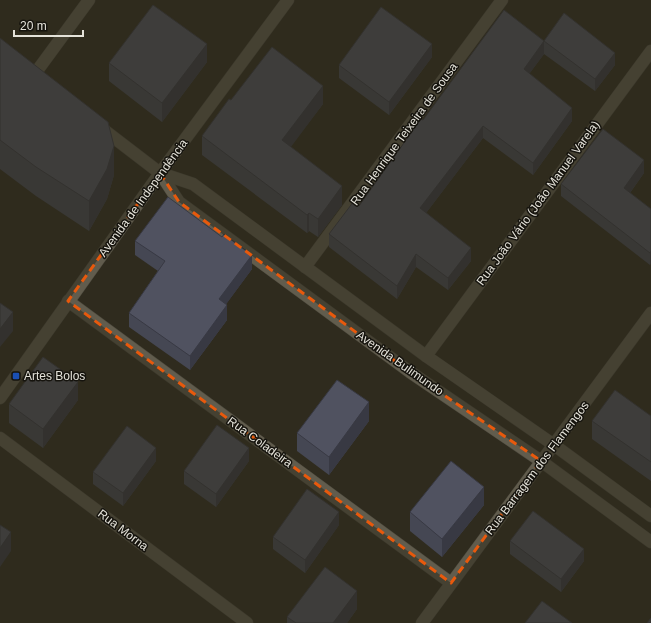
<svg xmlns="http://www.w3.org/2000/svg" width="651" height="623" font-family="Arial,sans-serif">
<rect width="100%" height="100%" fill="#2f2b1e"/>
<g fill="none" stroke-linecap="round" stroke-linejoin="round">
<defs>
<path id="street" d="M 34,75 L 89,0
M 100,127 L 160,173
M 305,267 L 502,0
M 68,301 L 451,583
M 426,356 L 651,51
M 0,438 L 247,623
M 422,623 L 651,313"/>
<path id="secondary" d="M 160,173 L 179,202 L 410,372 L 541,461 L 651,542
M 160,173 L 193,184 L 426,356 L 554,445 L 651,516
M 0,398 L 160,173 L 288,0"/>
</defs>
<!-- street casing -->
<use href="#street" stroke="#4d4a3e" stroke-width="13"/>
<!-- secondary casing -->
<use href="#secondary" stroke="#4d4a3e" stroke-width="13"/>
<!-- street -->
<use href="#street" stroke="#615c4d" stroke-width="12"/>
<!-- secondary -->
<use href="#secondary" stroke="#615c4d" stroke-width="12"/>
</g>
<!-- wall -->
<path fill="#454753" d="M 0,38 L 114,175 L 107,199 L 89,231 L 36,196 L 0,169 Z
M 544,41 L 615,65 L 595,91 L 544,54 L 529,74 L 572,121 L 533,175 L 483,138 L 426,213 L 471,261 L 448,290 L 416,267 L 397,299 L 329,247 L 329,234 L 359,206 Z
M 432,57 L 389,115 L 339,78 L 339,65 Z
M 207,62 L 162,122 L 109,81 L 109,63 Z
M 231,100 L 323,104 L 290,147 L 342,205 L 318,237 L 309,231 L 307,233 L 202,155 L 202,136 Z
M 644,173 L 630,193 L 651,209 L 650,265 L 561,196 L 561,184 Z
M 135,241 L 252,269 L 226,304 L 227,320 L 190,370 L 129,327 L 129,313 L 158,271 L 135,255 Z
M 78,400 L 43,448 L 9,423 L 9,404 Z
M 651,416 L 651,481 L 592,439 L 592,421 Z
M 369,421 L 329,475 L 297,451 L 297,433 Z
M 156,461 L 123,506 L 93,484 L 93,472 Z
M 249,461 L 216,507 L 184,484 L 184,471 Z
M 484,505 L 442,557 L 410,531 L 410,512 Z
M 339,525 L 305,573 L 273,549 L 273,537 Z
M 510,541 L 584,561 L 561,592 L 510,554 Z
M 357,609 L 347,623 L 287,623 L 287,617 Z"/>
<!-- shaded-wall -->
<path fill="#383943" d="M 544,41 L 544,54 L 524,81 L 524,69 Z
M 207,44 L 207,62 L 162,122 L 162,103 Z
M 432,44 L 432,57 L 389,115 L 389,102 Z
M 615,53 L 615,65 L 595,91 L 595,79 Z
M 323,86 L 323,104 L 282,159 L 282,140 Z
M 572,108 L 572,121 L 533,175 L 533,163 Z
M 483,126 L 483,138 L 420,221 L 420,208 Z
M 114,146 L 114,175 L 107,199 L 89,231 L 89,201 Z
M 644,160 L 644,173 L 624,201 L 624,188 Z
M 342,186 L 342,205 L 318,237 L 318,219 Z
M 309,213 L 309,231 L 307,233 L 307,215 Z
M 471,248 L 471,261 L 448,290 L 448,278 Z
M 651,251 L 651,264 L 650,265 L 650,253 Z
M 416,254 L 416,267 L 397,299 L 397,286 Z
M 252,255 L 252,269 L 219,314 L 219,299 Z
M 227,305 L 227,320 L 190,370 L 190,356 Z
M 13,312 L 13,331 L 0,347 L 0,329 Z
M 78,382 L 78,400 L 43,448 L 43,429 Z
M 369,402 L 369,421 L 329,475 L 329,457 Z
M 156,448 L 156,461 L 123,506 L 123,493 Z
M 249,448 L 249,461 L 216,507 L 216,494 Z
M 484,487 L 484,505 L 442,557 L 442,539 Z
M 339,512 L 339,525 L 305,573 L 305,560 Z
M 11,532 L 11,551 L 0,567 L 0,548 Z
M 584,549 L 584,561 L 561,592 L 561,579 Z
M 357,591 L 357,609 L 347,623 L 333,623 Z"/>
<!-- building -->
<path fill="#505260" stroke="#383943" d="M 153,5 L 207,44 L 162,103 L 109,63 Z
M 381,7 L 432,44 L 389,102 L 339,65 Z
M 504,10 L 544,41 L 524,69 L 572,108 L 533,163 L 483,126 L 420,208 L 471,248 L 448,278 L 416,254 L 397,286 L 329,234 L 354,201 L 359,206 L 421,119 L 423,120 Z
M 564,13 L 615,53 L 595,79 L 544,41 Z
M 0,38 L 108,122 L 114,146 L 107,169 L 89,201 L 36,167 L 0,140 Z
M 272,47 L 323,86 L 282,140 L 342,186 L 318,219 L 309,213 L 307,215 L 202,136 L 229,99 L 231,100 Z
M 603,129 L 644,160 L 624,188 L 651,209 L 651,251 L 650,253 L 561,184 Z
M 168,197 L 222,237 L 224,234 L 252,255 L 219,299 L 227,305 L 190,356 L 129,313 L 165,261 L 135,241 Z
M 0,303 L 13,312 L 0,329 Z
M 43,357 L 78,382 L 43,429 L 9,404 Z
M 337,380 L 369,402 L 329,457 L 297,433 Z
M 615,390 L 651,416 L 651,462 L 592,421 Z
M 217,425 L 249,448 L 216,494 L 184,471 Z
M 127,426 L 156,448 L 123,493 L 93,472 Z
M 451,461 L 484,487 L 442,539 L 410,512 Z
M 307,489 L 339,512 L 305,560 L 273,537 Z
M 533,511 L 584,549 L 561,579 L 510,541 Z
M 0,525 L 11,532 L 0,548 Z
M 325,567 L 357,591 L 333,623 L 296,623 L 287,617 Z
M 542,601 L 572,623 L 525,623 Z
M 651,618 L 651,623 L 647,623 Z"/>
<!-- marked area -->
<path d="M0 0H651V623H0ZM 160,173 L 179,202 L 410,372 L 541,461 L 451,583 L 68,301 Z" fill="#2f2b1e" fill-opacity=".55" fill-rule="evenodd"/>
<path fill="none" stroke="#e8590c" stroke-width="3" stroke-dasharray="8 5" stroke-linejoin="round" d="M 160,173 L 179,202 L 410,372 L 541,461 L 451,583 L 68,301 Z"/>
<!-- markers -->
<rect fill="#1a4fb4" stroke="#16140e" stroke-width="1.5" x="12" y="372" width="8" height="8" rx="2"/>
<g text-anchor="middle" stroke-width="3" stroke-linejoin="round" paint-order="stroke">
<!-- street labels -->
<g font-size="12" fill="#e4e2d9" stroke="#16140e">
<text transform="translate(404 134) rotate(-54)" y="4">Rua Henrique Teixeira de Sousa</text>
<text transform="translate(143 198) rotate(-54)" y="4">Avenida de Independência</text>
<text transform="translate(538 203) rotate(-54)" y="4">Rua João Vário (João Manuel Varela)</text>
<text transform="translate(400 363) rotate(35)" y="4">Avenida Bulimundo</text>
<text transform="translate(260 442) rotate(36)" y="4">Rua Coladeira</text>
<text transform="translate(537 468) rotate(-53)" y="4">Rua Barragem dos Flamengos</text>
<text transform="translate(123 530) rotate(37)" y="4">Rua Morna</text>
</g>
<!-- poi labels -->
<g font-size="12" fill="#e4e2d9" stroke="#16140e" text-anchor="start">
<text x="24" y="380">Artes Bolos</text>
</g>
</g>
<!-- scale -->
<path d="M14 30v6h69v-6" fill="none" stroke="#e4e2d9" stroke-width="2"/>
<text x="20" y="30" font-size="12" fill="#e4e2d9" stroke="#16140e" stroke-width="3" paint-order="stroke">20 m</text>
</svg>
